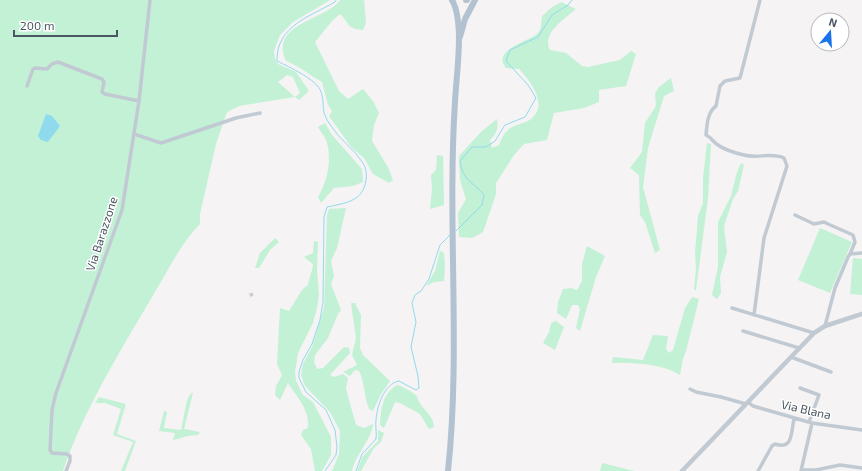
<svg xmlns="http://www.w3.org/2000/svg" width="862" height="471" font-family="'Exo 2',sans-serif">
<rect width="100%" height="100%" fill="#f5f3f3"/>
<!-- green -->
<path fill="#c3f1d5" fill-rule="evenodd" d="M 0,0 L 330,0 L 293,22 L 280,35 L 274,51 L 275,59 L 278,64 L 296,72 L 309,91 L 299,100 L 295,97 L 239,106 L 227,112 L 216,144 L 200,214 L 200,224 C 181,243 169,269 155,292 C 122,348 84,409 63,471 L 0,471 ZM 287,75 L 293,77 L 300,93 L 295,97 L 278,82 Z
M 340,0 L 364,0 L 366,23 L 363,30 C 345,28 351,24 340,14 L 332,21 L 315,42 L 339,91 L 348,99 L 363,89 L 373,101 L 379,113 L 374,125 L 372,141 L 388,167 L 393,180 L 389,183 L 373,174 L 364,158 L 352,148 L 329,116 L 332,111 L 328,105 L 322,82 C 309,75 300,66 286,61 C 268,23 329,19 340,0 Z
M 561,2 L 576,9 C 565,19 541,33 550,50 L 566,53 L 582,66 L 588,67 L 620,60 L 631,51 L 636,54 L 626,86 L 599,90 L 599,102 L 584,108 L 554,113 L 547,140 L 524,144 L 514,155 L 496,183 L 496,194 L 483,232 L 472,238 L 459,237 L 458,213 L 466,199 L 460,180 L 459,156 L 482,131 L 497,119 C 499,129 496,134 490,140 L 492,148 L 499,145 C 501,139 504,133 509,129 C 514,125 522,124 528,121 C 551,107 531,82 519,69 L 506,68 C 491,50 529,41 537,34 C 542,29 541,23 542,16 L 551,8 Z
M 671,78 L 674,91 L 664,96 L 648,148 L 643,187 L 660,250 L 655,253 L 645,222 L 640,215 L 639,175 L 630,168 L 642,152 L 645,123 L 656,106 L 655,93 L 659,87 Z
M 325,123 L 332,135 L 362,169 L 363,182 L 353,186 L 334,188 L 321,203 L 318,197 C 327,182 332,161 327,143 C 326,138 321,132 318,127 Z
M 707,143 L 711,144 L 708,198 L 696,290 L 694,290 L 696,269 L 695,253 L 698,216 L 703,203 L 703,178 Z
M 437,155 L 443,156 L 444,205 L 430,209 L 432,189 L 431,175 L 436,170 Z
M 741,163 L 744,165 L 738,191 L 733,199 L 724,226 L 727,252 L 720,277 L 721,293 L 717,299 L 712,295 L 718,267 L 718,222 L 731,196 L 737,172 Z
M 346,208 L 337,248 L 331,261 L 334,276 L 331,284 L 341,310 L 338,314 L 328,338 L 315,355 L 314,362 L 317,369 L 323,368 L 344,347 L 349,348 L 350,353 L 330,375 L 334,377 L 343,374 L 348,378 L 346,389 L 356,425 L 364,428 L 373,424 C 371,441 356,453 352,471 L 332,471 L 339,454 L 340,431 L 330,412 L 305,386 L 301,375 L 303,364 L 312,347 L 324,308 L 327,215 L 329,209 Z
M 820,228 L 852,242 L 830,293 L 798,280 Z
M 275,238 L 279,242 L 270,250 L 259,268 L 255,268 L 260,253 Z
M 314,241 L 318,242 L 317,269 L 319,295 L 317,308 L 313,323 L 298,353 L 295,372 L 296,381 L 303,395 L 313,402 L 331,437 L 331,455 L 322,471 L 315,471 L 311,449 L 301,435 L 303,430 L 308,428 C 310,410 297,397 288,383 L 280,400 L 275,395 L 276,386 L 282,375 L 277,364 L 280,308 L 289,311 L 302,290 L 308,285 C 309,277 313,270 313,264 L 304,257 L 313,253 Z
M 587,246 L 605,256 L 596,277 L 580,331 L 576,328 L 580,309 L 578,305 L 572,305 L 566,319 L 557,313 L 558,302 L 563,289 L 571,288 L 577,290 L 582,281 L 582,264 Z
M 440,251 L 444,253 L 445,265 L 444,281 L 434,282 L 426,286 L 435,271 Z
M 853,258 L 862,259 L 862,295 L 850,294 Z
M 692,297 L 699,299 L 686,351 L 683,359 L 680,375 C 661,363 635,363 612,363 L 613,357 L 643,360 L 653,335 L 668,336 L 666,349 L 669,353 L 673,350 L 685,308 Z
M 351,303 L 355,303 L 361,315 L 360,348 L 363,355 L 390,381 L 381,394 L 373,411 L 369,409 C 364,397 365,382 359,371 L 355,370 L 350,376 L 343,372 L 357,365 L 352,355 L 356,338 Z
M 556,321 L 564,327 L 555,350 L 543,343 L 549,332 L 551,323 Z
M 397,385 C 404,387 411,391 417,396 C 419,408 434,414 434,427 L 429,429 L 420,414 L 400,403 L 395,402 L 384,428 L 380,425 C 381,409 382,394 397,385 Z
M 191,393 L 193,393 L 184,429 L 200,432 L 198,435 C 188,435 182,438 173,440 L 175,433 L 159,431 L 164,411 L 167,412 L 164,428 L 181,430 L 187,400 Z
M 99,397 L 126,404 L 117,434 L 136,441 L 125,471 L 121,471 L 133,442 L 113,435 L 121,409 L 105,403 L 95,403 Z
M 378,430 L 384,433 L 381,442 L 374,448 L 361,471 L 357,471 L 363,456 L 378,441 Z
M 602,463 L 634,471 L 600,471 Z"/>
<!-- water -->
<path fill="#90daee" d="M 46,114 L 52,116 L 60,126 L 48,142 L 41,140 L 38,136 Z"/>
<g fill="none" stroke-linecap="round" stroke-linejoin="round">
<!-- stream -->
<path stroke="#90daee" stroke-width="1" d="M 456,231 L 482,205 L 484,195 C 473,181 463,182 460,161 L 472,147 L 486,147 L 495,141 L 505,125 L 525,117 L 536,98 L 528,85 L 506,61 L 510,50 L 538,37 L 552,15 L 568,5 L 572,0
M 325,471 L 336,455 L 337,447 L 335,430 L 326,410 L 306,392 L 299,378 L 299,372 L 303,360 L 312,344 L 320,320 L 323,302 L 324,217 L 327,207 C 345,203 363,202 366,180 C 367,175 366,167 363,163 C 354,149 340,140 331,126 C 319,109 326,107 321,92 C 318,80 289,67 277,61 C 276,26 311,16 335,2 L 336,0
M 356,471 L 362,454 L 376,439 C 377,433 375,426 376,420 C 377,406 384,384 399,381 L 416,390 L 419,388 L 418,376 L 411,347 L 416,322 L 412,303 L 415,295 L 421,291 L 429,279 L 440,245 L 450,235"/>
<!-- minor-tunnel -->
<path stroke="#caccce" stroke-width="3.5" stroke-dasharray="3.5 2" stroke-linecap="butt" d="M 251,293 L 252,298"/>
<!-- minor -->
<path stroke="#c1cad2" stroke-width="3.5" d="M 27,86 L 33,69 L 35,68 L 47,69 L 52,64 L 58,62 L 102,79 L 104,82 L 102,92 L 105,94 L 139,101
M 134,134 L 161,143 L 236,118 L 260,113
M 795,215 L 814,224 L 824,222 L 828,224 L 853,235 L 855,242 L 850,254
M 732,308 L 814,333
M 754,315 L 764,238 L 787,166 L 784,158 C 771,152 757,159 744,155 C 735,153 725,150 718,145 C 713,142 712,138 706,135 C 707,125 707,113 716,106 L 720,86 L 725,81 L 740,78 L 760,0
M 825,326 L 835,288 L 848,257 L 850,254 L 862,253
M 743,331 L 799,348
M 791,357 L 831,372
M 800,388 L 819,395 L 809,422
M 690,389 L 696,392 L 721,397 L 746,404
M 748,402 L 753,406 L 812,423 L 862,430
M 801,470 L 816,470 L 840,465 L 862,468
M 66,471 L 70,461 L 70,456 L 67,454 L 52,453 L 50,450 L 52,410 L 56,393 L 122,210 L 139,101 L 150,0
M 758,471 L 772,446 L 775,444 C 793,450 791,433 794,419
M 801,471 L 812,423"/>
<!-- tertiary -->
<path stroke="#c1cad2" stroke-width="4.5" d="M 682,471 L 814,333 L 825,326 L 862,314"/>
<!-- primary -->
<path stroke="#b3c2d1" stroke-width="6" d="M 466,0 L 467,0
M 460,37 L 465,19 L 475,0
M 448,471 C 461,350 447,224 455,102 C 456,76 465,22 452,0"/>
</g>
<g text-anchor="middle" stroke-width="3" stroke-linejoin="round" paint-order="stroke">
<!-- street labels -->
<g font-size="12" fill="#4a5661" stroke="#fff">
<text transform="translate(102 234) rotate(-72)" y="4">Via Barazzone</text>
<text transform="translate(806 410) rotate(13)" y="4">Via Blana</text>
</g>
</g>
<!-- north arrow -->
<g transform="translate(830 32) rotate(18)"><circle r="19" fill="#ffffff" stroke="#b7bbc0"/>
<path d="M0-3L7 15L0 10L-7 15Z" fill="#1a73e8"/>
<text y="-6" font-size="11" font-weight="bold" text-anchor="middle" fill="#4a5661">N</text>
</g>
<!-- scale -->
<path d="M14 30v6h103v-6" fill="none" stroke="#4a5661" stroke-width="2"/>
<text x="20" y="30" font-size="12" fill="#4a5661" stroke="#ffffff" stroke-width="3" paint-order="stroke">200 m</text>
</svg>
